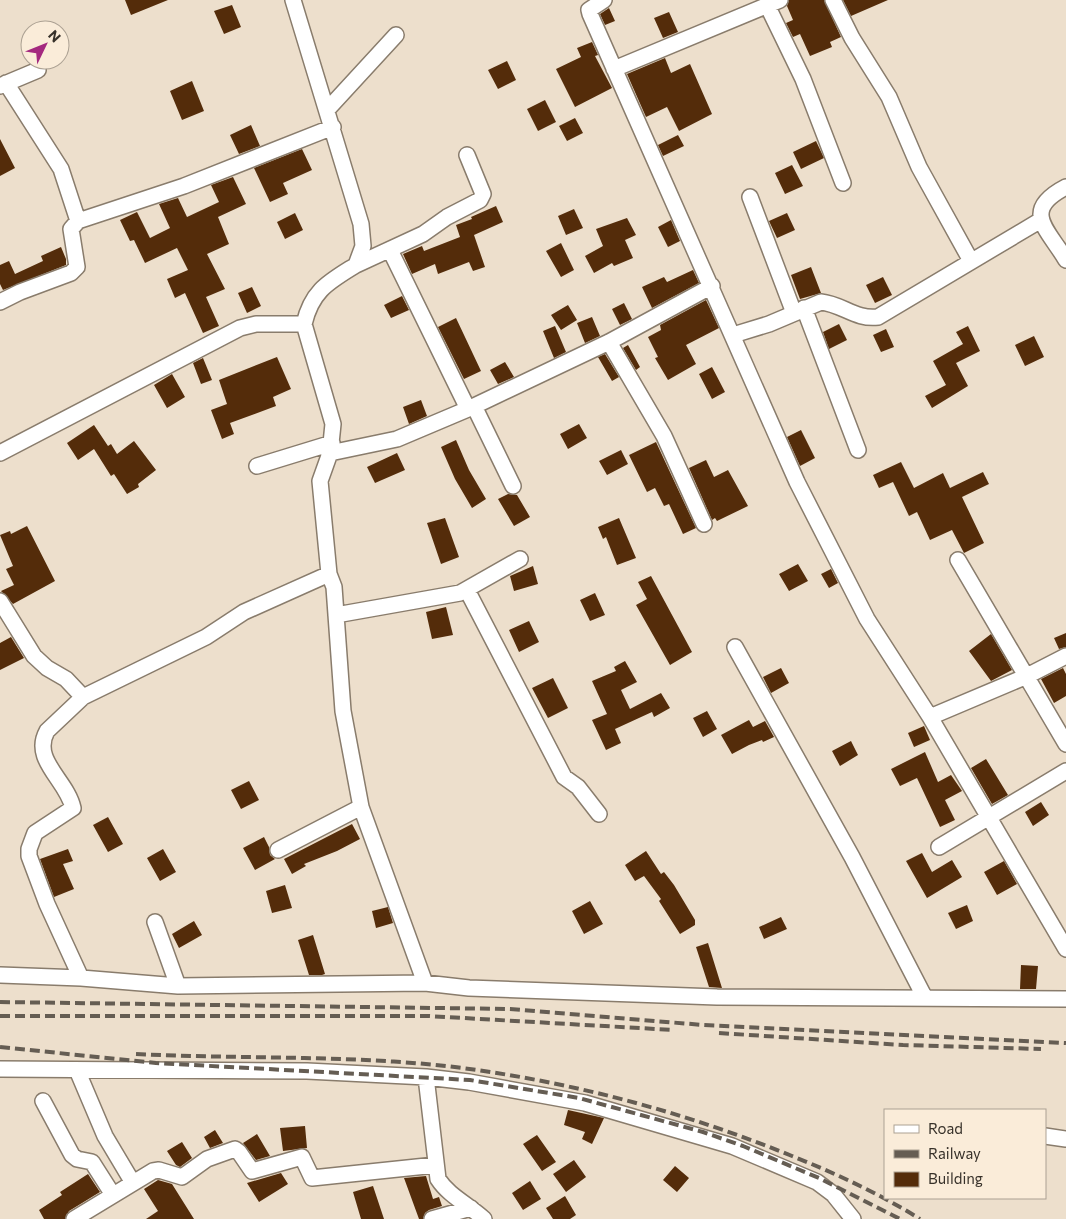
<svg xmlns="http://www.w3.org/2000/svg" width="1066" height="1219" font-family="Commissioner,sans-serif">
<rect width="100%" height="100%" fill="#eddfcc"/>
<!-- building -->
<path fill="#542c0a" d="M 125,0 L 168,0 L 131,15 Z
M 789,0 L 824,0 L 841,37 L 830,42 L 832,47 L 810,56 L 800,34 L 793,37 L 786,23 L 793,20 L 787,6 Z
M 843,0 L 888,0 L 851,16 Z
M 232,5 L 241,27 L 224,34 L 214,11 Z
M 609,8 L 615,21 L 605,25 L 600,14 Z
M 669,12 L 678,32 L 663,38 L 654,18 Z
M 592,42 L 598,55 L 595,56 L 612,88 L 575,107 L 556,69 L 581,57 L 577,48 Z
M 665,58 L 671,73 L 690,64 L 712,114 L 679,131 L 667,107 L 646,117 L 627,74 Z
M 507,61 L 516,80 L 498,89 L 488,70 Z
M 192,81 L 204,111 L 182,120 L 170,91 Z
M 545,100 L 556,122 L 538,131 L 527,109 Z
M 575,118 L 583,133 L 567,141 L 559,126 Z
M 251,125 L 260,146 L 239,154 L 230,135 Z
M 678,135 L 684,146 L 663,156 L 658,145 Z
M 0,139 L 15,168 L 0,176 Z
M 816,141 L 824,158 L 801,169 L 793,152 Z
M 302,149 L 312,170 L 283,183 L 288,194 L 270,202 L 254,168 Z
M 792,165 L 803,186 L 785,194 L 775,173 Z
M 233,177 L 246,204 L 218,217 L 229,244 L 207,254 L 225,289 L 206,297 L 219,326 L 203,333 L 185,293 L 175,298 L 167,279 L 188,270 L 177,248 L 145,263 L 134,240 L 130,241 L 120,220 L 137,212 L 150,238 L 170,228 L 159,204 L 178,198 L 187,217 L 219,202 L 211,185 Z
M 496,206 L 503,222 L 474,235 L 485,267 L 473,271 L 469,262 L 438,274 L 435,264 L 412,274 L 403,254 L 422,246 L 424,251 L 460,237 L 456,225 L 472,219 L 471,217 Z
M 574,209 L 583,228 L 566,235 L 558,216 Z
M 295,213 L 303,230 L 285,239 L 277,222 Z
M 787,213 L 795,230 L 777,238 L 769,221 Z
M 627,218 L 636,235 L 625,240 L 633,258 L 614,266 L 612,263 L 594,273 L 585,256 L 603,246 L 596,229 Z
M 671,220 L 680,241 L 668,247 L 658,227 Z
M 561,243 L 574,270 L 561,277 L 546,251 Z
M 61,247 L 66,259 L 66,265 L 3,290 L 0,284 L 0,265 L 9,261 L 15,274 L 43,261 L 41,256 Z
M 811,267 L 821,293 L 800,299 L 791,275 Z
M 693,270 L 699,283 L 652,308 L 642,287 L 664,277 L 667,282 Z
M 883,277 L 892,295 L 875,303 L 866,285 Z
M 252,287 L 261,306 L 247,313 L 238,293 Z
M 402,296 L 409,310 L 391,318 L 384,305 Z
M 706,300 L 719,328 L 686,345 L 696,364 L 668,380 L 655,358 L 658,357 L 648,337 L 661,330 L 660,325 Z
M 624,303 L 632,319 L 620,325 L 612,309 Z
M 568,305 L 577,320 L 561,330 L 551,315 Z
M 592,317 L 600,336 L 585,343 L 577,323 Z
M 456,318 L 481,371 L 464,379 L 438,327 Z
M 839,324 L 847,340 L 829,349 L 823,332 Z
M 555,326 L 566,352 L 554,358 L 543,331 Z
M 968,326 L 980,351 L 956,363 L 968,386 L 932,408 L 925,396 L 946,385 L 933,361 L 963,344 L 956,332 Z
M 886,329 L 894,347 L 881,352 L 873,335 Z
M 1034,336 L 1044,357 L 1025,366 L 1015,345 Z
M 628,345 L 640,367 L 636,370 L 623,348 Z
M 605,354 L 619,377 L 612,381 L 598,357 Z
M 277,357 L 291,389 L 273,397 L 276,406 L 230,423 L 234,434 L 222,439 L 211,410 L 227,404 L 219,380 Z
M 203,358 L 212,380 L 201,384 L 193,363 Z
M 505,362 L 514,377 L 498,384 L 490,370 Z
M 712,367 L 725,392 L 712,399 L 699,374 Z
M 172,374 L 185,397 L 167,408 L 154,385 Z
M 421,400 L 427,416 L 409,424 L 403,407 Z
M 579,424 L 587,438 L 568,449 L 560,434 Z
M 94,425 L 108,446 L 111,444 L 117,454 L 134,441 L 156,470 L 138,484 L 139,487 L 127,494 L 114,474 L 111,476 L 94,449 L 78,460 L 67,443 Z
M 801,430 L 815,458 L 800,466 L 787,437 Z
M 456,440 L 469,470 L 486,499 L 472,508 L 455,479 L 441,447 Z
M 656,442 L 696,528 L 683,534 L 669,504 L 664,506 L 655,488 L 647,492 L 629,455 Z
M 621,450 L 628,464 L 607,475 L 599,461 Z
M 397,453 L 405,470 L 375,483 L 367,467 Z
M 706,460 L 714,477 L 728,470 L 748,506 L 717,521 L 715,518 L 712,520 L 689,468 Z
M 901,462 L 914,488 L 943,473 L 950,488 L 983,472 L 989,484 L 962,497 L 984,543 L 964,553 L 952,530 L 930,540 L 917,512 L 909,516 L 893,482 L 879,488 L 873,475 Z
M 508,494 L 517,495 L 530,517 L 514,526 L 498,499 Z
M 445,518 L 459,557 L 441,564 L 427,523 Z
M 619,518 L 636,558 L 617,565 L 606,537 L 603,539 L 598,527 Z
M 27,526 L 55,581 L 13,604 L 1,591 L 14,585 L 6,569 L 13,566 L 0,535 L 10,531 L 11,534 Z
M 798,564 L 808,581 L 789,591 L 779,574 Z
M 533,566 L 538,584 L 514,591 L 510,576 Z
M 831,569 L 838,583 L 829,588 L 821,574 Z
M 651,576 L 692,652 L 670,665 L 636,605 L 647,599 L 638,582 Z
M 595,593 L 605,615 L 590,621 L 580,600 Z
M 446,607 L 453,635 L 432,639 L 426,612 Z
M 529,621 L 539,642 L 519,652 L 509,630 Z
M 1066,633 L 1066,647 L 1059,649 L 1054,638 Z
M 991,634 L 1012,670 L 991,681 L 969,651 Z
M 11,637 L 24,658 L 0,670 L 0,643 Z
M 625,661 L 637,682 L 621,690 L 630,709 L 661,693 L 670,708 L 654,717 L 652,712 L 615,729 L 621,743 L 606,750 L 592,720 L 607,714 L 592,681 L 616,671 L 614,667 Z
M 781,668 L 789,683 L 771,693 L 763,677 Z
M 1063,668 L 1066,674 L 1066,696 L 1054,703 L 1041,679 Z
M 553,678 L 568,708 L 548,718 L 532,688 Z
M 707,711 L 717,729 L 703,737 L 693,718 Z
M 749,720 L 753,727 L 765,721 L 774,737 L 763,742 L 762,740 L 749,745 L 732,754 L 721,735 Z
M 924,726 L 930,740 L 914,747 L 908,733 Z
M 851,741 L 858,755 L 840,766 L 832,751 Z
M 925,752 L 938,782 L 951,775 L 962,791 L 945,800 L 955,820 L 940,827 L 917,778 L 900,786 L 891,769 Z
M 986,759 L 1008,795 L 992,804 L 971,768 Z
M 249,781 L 259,800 L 241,809 L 231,790 Z
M 1041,802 L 1049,815 L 1033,826 L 1025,812 Z
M 108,817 L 123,844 L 108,852 L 93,825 Z
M 352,824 L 360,839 L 337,851 L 304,864 L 306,866 L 292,874 L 284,859 Z
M 264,837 L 269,847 L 270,855 L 275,859 L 255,870 L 243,848 Z
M 68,849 L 73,861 L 63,864 L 74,889 L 54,897 L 40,859 Z
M 163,849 L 176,872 L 160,881 L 147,858 Z
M 646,851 L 661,874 L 664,872 L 674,885 L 695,920 L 695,925 L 680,934 L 659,901 L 661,899 L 644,876 L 635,881 L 625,865 Z
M 922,853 L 932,872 L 952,860 L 962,877 L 927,898 L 906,861 Z
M 1004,861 L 1017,884 L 997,895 L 984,872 Z
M 285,885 L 292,908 L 272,913 L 266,891 Z
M 590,901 L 603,924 L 584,934 L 572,911 Z
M 967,905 L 973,921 L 956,929 L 948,913 Z
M 388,907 L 393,923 L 376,928 L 372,911 Z
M 781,917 L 787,929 L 764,939 L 759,927 Z
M 194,921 L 202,935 L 179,948 L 172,934 Z
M 313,935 L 325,974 L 322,975 L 309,975 L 298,940 Z
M 708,943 L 722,988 L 709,987 L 696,947 Z
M 1021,965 L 1038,966 L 1036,989 L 1020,989 Z
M 568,1110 L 604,1118 L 592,1144 L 582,1139 L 585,1132 L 564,1125 Z
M 305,1126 L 307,1148 L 283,1151 L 280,1128 Z
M 215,1130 L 223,1143 L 210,1148 L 204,1137 Z
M 257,1134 L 270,1156 L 256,1160 L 243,1143 Z
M 537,1135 L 556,1162 L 542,1171 L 523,1144 Z
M 182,1142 L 192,1158 L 180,1167 L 176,1165 L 167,1151 Z
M 574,1160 L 586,1177 L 566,1192 L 553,1174 Z
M 675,1166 L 689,1178 L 677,1192 L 663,1180 Z
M 281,1173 L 288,1184 L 259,1202 L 247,1183 Z
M 88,1174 L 100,1192 L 69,1211 L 65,1219 L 44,1219 L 39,1210 L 62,1195 L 60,1192 Z
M 426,1176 L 433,1199 L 439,1197 L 442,1206 L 429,1210 L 425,1213 L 423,1219 L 419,1219 L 404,1178 Z
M 158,1180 L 172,1184 L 194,1219 L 146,1219 L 158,1211 L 144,1189 Z
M 530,1181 L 541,1199 L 523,1210 L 512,1193 Z
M 373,1186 L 384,1219 L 361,1219 L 353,1192 Z
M 565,1196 L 576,1215 L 570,1219 L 553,1219 L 546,1208 Z"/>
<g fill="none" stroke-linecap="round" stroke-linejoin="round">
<defs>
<path id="minor" d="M 293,0 L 361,224 L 363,246 L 356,265 C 329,282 312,290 304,324 L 333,424 L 330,453 L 320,481 L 329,574 L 334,587 L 343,711 L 361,807 L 425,983
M 604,0 L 589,10 L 590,14 L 797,482 L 867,619 L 930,717 L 1066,949
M 833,0 L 852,38 L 889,97 L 919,167 L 971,261
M 767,5 L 803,79 L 843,183
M 614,69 L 780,0
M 6,83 L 61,169 L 78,221
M 0,86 L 38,70
M 327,110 L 396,35
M 1066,187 C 1020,211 1048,229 1066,260
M 750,197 L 794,313
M 390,250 L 468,409
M 356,265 L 423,234 L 447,217 L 480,200 L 483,194 L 467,155
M 0,302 L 20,292 L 71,273 L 77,267 L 71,229 L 78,221 L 184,186 L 333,127
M 804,308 L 858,450
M 733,335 L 769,324 L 821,302 C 842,304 856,320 878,317 L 1041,220
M 609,342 L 664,436 L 704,524
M 474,406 L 513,486
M 0,453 L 240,328 L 256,324 L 304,324
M 330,453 L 397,439 L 468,409 L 609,342 L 712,286
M 257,466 L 332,443
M 958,560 L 1066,744
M 467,590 L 564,777 L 578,787 L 599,814
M 0,601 L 34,656 L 47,668 L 66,679 L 83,697
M 336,615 L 460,593 L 520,559
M 735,647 L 852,857 L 925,998
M 930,717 L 1027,676 L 1066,656
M 939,847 L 1066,771
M 278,850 L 361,807
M 155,922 L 178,986
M 0,975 L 81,978 L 178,986 L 425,983 L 469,988 L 717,997 L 1066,999
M 81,978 L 47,904 L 29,856 L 29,849 L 35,833 L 73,808 C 67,780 31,760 47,731 L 83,697 L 206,637 L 244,612 L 329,574
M 0,1069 L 307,1071 L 426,1077 L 469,1082 L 585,1103 L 732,1146 L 817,1182 L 833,1194 L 853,1219
M 77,1070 L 105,1136 L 133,1183
M 426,1077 L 438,1179 C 449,1196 469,1205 484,1219
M 43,1101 L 72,1155 L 77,1159 L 92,1162 L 113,1195
M 1045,1136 L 1066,1139
M 74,1219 L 153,1171 L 159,1170 L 182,1177 L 207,1159 L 235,1149 L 239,1152 L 252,1171 L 302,1157 L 312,1178 L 436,1165
M 432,1219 L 471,1208"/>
</defs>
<!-- minor casing -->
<use href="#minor" stroke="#897c6c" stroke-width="18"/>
<!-- minor -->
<use href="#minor" stroke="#fff" stroke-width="15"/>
<!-- rail -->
<path stroke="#655d53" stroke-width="4" stroke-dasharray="10 5" stroke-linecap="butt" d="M 0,1002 L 510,1009 L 703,1025 L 1066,1043
M 0,1016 L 428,1016 L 674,1030
M 719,1033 L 903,1045 L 1041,1049
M 0,1047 L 156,1063 L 470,1080 L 579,1098 L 703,1132 L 743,1146 L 819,1178 L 900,1219
M 136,1054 C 239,1059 343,1055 446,1066 C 565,1080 682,1111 792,1156 C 837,1174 880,1194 920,1219"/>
</g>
<!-- legend -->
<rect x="884" y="1109" width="162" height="90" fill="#faecd9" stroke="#aca193"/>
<rect x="894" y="1125" width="25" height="8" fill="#ffffff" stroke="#aca193"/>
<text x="928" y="1134" font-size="15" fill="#37312a">Road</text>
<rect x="894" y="1150" width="25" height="8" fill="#655d53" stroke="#aca193"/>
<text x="928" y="1159" font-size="15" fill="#37312a">Railway</text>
<rect x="894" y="1172" width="25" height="15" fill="#542c0a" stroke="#aca193"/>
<text x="928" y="1184" font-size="15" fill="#37312a">Building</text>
<!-- north arrow -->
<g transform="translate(45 45) rotate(47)"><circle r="24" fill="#faecd9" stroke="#aca193"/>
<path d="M0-4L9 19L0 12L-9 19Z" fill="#a4297f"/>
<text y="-8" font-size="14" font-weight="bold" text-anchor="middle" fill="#37312a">N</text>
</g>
</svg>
